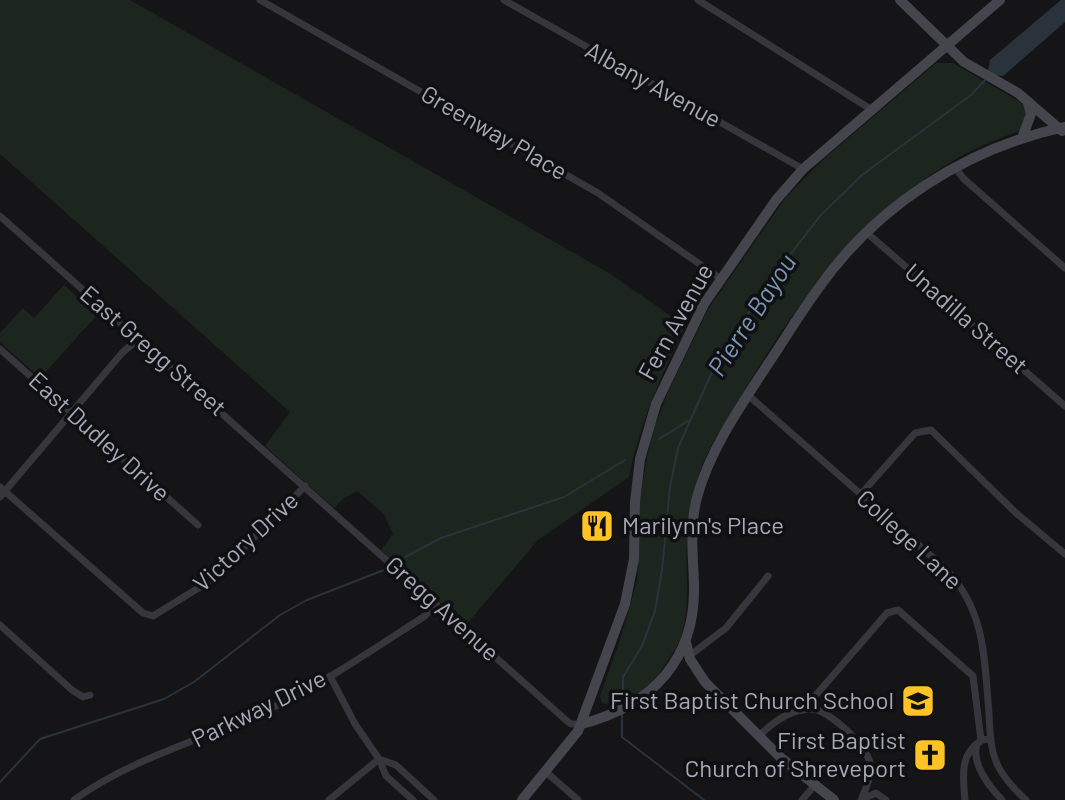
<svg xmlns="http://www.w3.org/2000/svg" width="1065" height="800" font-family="Barlow,sans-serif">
<rect width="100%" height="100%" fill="#151517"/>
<!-- green -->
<path fill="#1d261e" d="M 0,0 L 130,0 L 609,273 L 685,326 C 661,376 640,423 629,477 L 538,540 L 466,625 L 381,550 L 393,534 L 384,514 L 357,491 L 344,498 L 334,508 L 265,446 L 290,412 L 0,154 Z
M 936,63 L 953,63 L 1020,102 C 1030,112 1027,117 1022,130 C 997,139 972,149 949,163 C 859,219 799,299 745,389 C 729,417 707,447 698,478 C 692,498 688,520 687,541 C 685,572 692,617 677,646 C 673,654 667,661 663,668 C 655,680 645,691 632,696 C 621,701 613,707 602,703 L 600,696 L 621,637 L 637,581 L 640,500 L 647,457 L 655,425 L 668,392 L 708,309 L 786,197 L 825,158 Z
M 64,285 L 97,315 L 40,378 L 0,342 L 0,333 L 23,308 L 34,318 Z"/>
<!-- water -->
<path fill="#2a333c" d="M 1061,0 L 1065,0 L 1065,22 L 1003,76 L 994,75 L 988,70 L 990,60 Z"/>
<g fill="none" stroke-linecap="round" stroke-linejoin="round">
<!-- stream -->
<path stroke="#2a333c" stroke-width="2" d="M 659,439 L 688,421
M 405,557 L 441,538 L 564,497 L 625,460
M 623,703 L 623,677 L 642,646 L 655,611 L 662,570 L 670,487 L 678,448 L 716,363 L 767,285 L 820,216 L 862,175 L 971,95 L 986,79
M 622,712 L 622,737 L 704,800
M 0,782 L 40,739 L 164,699 L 194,682 L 280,615 L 307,600 L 384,570"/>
<!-- street -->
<path stroke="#36363c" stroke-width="7" d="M 260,0 L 598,193 L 721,279
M 504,0 L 803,169
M 698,0 L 872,110
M 955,168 L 964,179 L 1065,268
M 0,216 L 567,721 L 571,724 L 582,724
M 866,232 L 1065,406
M 0,349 L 198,525
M 748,395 L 947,570 C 986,613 984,658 989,713 C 990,731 990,750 998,766 C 1005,780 1015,790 1026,800
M 0,487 L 143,613 L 153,616 L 213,579 L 305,486
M 861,494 L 915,433 L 931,430 L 1016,513 L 1065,554
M 0,497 L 122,353 L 138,339
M 0,625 L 72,690 L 83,697 L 90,695
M 689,656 L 726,628 L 768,576
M 330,676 L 355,724 L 379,759 L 386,776 L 413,800
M 803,710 L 887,613 L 898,610 L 973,676 L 981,740 L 991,739
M 759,736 C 773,722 790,709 812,709 C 830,710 871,749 871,768 C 871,779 865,790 861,800
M 977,744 C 971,764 989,786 1002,800
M 546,772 L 578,800
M 863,799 L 876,793 L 886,800
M 74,800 C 136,755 214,737 282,703 C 332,678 378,646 425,616 L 436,604
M 329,800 L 379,759 L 396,765 L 434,800
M 802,800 L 814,786
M 965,800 C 963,777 959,754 982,740"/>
<!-- secondary -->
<path stroke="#44454d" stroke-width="10" d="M 900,0 L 964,62 L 1018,93 L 1062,131
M 1022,138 L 1031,114 L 1028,103
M 686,642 L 690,659 L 705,682 L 780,757 L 834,800
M 582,724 C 653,705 696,659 694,584 C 693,554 689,524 698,494 C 711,448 742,404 768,364 C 785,339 800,313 818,289 C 876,206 966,148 1065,127
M 522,800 L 578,731 L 625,604 L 634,559 L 635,502 L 640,459 L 656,404 L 704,304 L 776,200 L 803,169 L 1000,0"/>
</g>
<!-- icons -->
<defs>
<symbol id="restaurant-square" viewBox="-11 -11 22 22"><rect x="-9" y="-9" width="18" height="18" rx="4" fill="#ffc325" stroke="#101012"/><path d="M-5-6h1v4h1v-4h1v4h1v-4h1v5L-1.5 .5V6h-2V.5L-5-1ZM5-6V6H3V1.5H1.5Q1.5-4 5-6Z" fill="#111"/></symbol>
<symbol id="school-square" viewBox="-11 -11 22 22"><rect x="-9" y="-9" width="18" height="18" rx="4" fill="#ffc325" stroke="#101012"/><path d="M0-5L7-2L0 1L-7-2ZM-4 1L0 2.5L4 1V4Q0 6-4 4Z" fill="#111"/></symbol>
<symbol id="church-square" viewBox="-11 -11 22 22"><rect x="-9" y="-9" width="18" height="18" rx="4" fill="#ffc325" stroke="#101012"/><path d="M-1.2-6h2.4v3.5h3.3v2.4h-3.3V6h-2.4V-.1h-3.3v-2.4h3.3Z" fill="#111"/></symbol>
</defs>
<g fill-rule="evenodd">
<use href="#restaurant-square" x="578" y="507" width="38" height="38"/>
<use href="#school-square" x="899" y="682" width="38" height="38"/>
<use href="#church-square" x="911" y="736" width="38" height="38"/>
</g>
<g text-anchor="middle" stroke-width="7" stroke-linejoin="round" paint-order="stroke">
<!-- street labels -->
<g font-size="24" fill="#a6aab8" stroke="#101012">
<text transform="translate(653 85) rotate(29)" y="8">Albany Avenue</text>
<text transform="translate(494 133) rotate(30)" y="8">Greenway Place</text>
<text transform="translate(966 319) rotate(41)" y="8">Unadilla Street</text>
<text transform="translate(676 322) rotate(-61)" y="8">Fern Avenue</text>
<text transform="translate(153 351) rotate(41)" y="8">East Gregg Street</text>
<text transform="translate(99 437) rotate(42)" y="8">East Dudley Drive</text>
<text transform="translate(909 540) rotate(43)" y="8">College Lane</text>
<text transform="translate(246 542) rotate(-43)" y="8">Victory Drive</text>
<text transform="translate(442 609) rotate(42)" y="8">Gregg Avenue</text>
<text transform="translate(259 709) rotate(-26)" y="8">Parkway Drive</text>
</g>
<!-- poi labels -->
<g font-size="24" fill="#a6aab8" stroke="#101012" text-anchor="end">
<text x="622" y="534" text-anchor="start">Marilynn's Place</text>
<text x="894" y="709">First Baptist Church School</text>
<text x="906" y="749">First Baptist<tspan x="906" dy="28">Church of Shreveport</tspan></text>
</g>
<!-- water labels -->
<g font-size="26" font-style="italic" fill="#7a96b6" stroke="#101012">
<text transform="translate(752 315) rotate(-57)" y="9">Pierre Bayou</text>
</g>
</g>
</svg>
